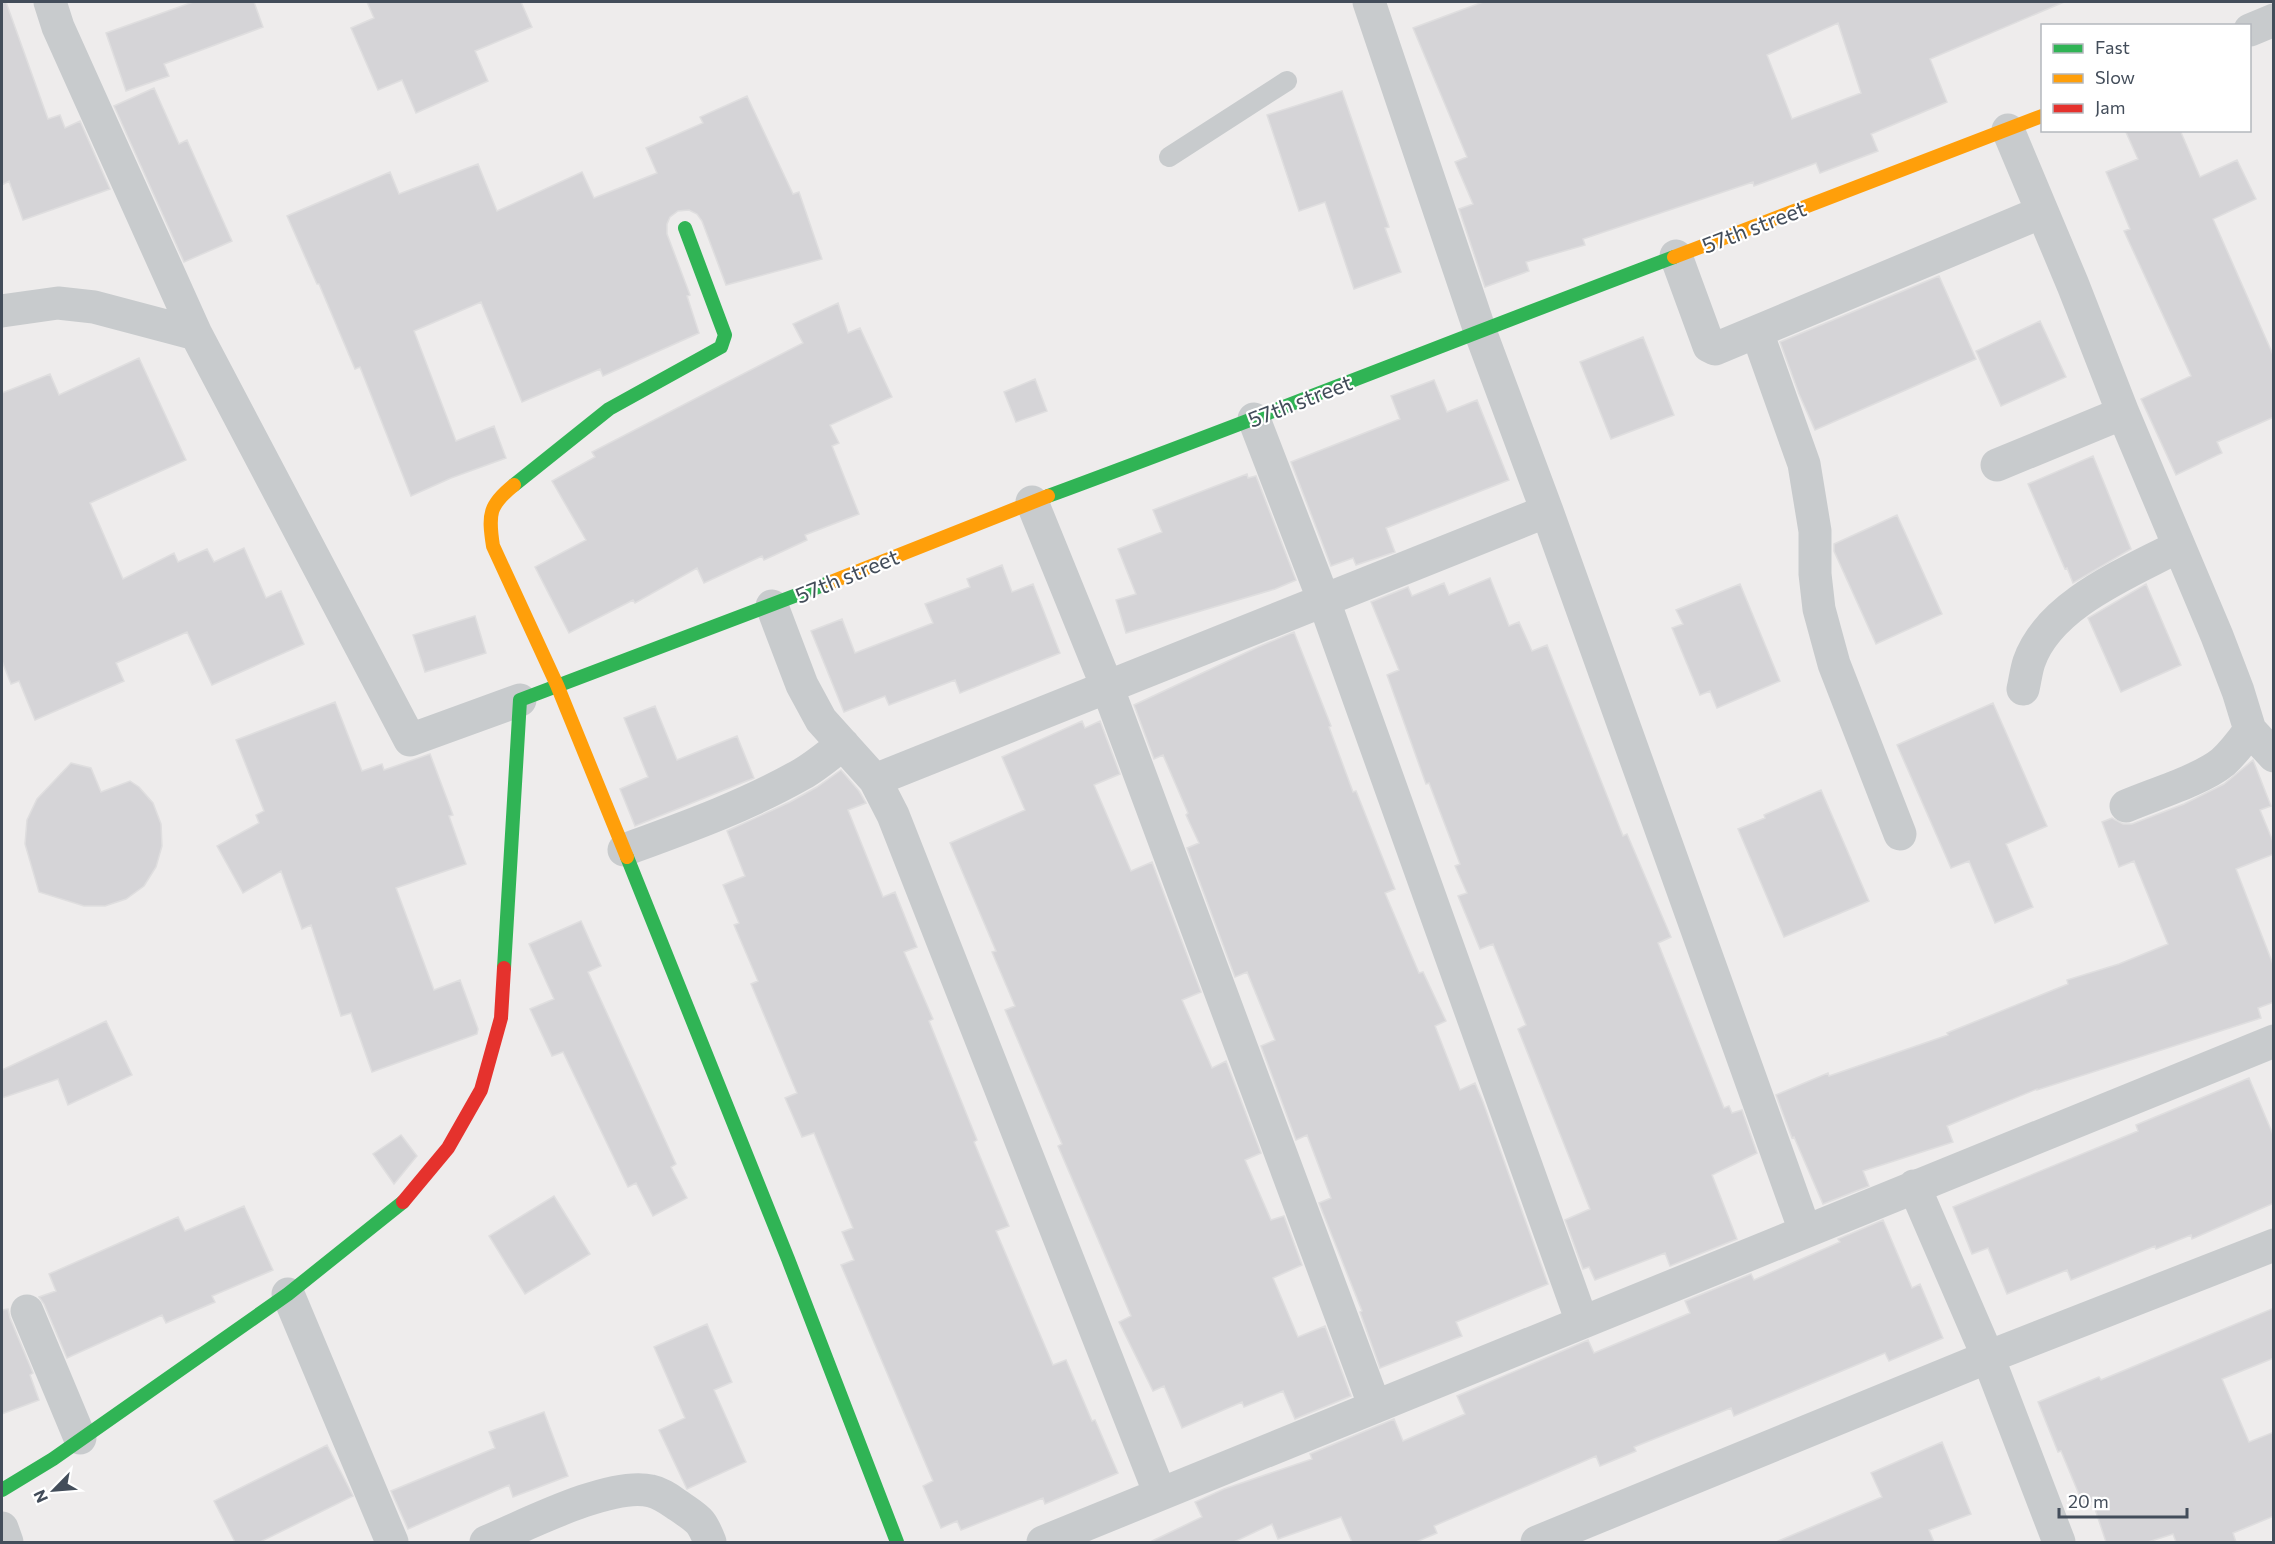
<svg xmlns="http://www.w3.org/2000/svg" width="2275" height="1544" font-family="Commissioner,sans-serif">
<rect width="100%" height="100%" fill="#eeecec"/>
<!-- building -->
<path fill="#d5d4d7" stroke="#dfdedf" stroke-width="1.5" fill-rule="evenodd" d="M 6,2 L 48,119 L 60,115 L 65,128 L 80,121 L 110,189 L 23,220 L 9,181 L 2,185 L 2,3 Z
M 193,2 L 254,2 L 263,27 L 164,64 L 169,76 L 126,91 L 106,33 Z
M 367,2 L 521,2 L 532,27 L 475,51 L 488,81 L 416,113 L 402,80 L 378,90 L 351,28 L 374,18 Z
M 1483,2 L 2064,2 L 1930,59 L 1947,102 L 1871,134 L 1878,151 L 1820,173 L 1816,163 L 1754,186 L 1753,182 L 1583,239 L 1585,245 L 1526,262 L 1529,271 L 1485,287 L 1459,209 L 1473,204 L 1455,162 L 1467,157 L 1413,28 ZM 1838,23 L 1861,93 L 1792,119 L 1767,55 Z
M 154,88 L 179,144 L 187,140 L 232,241 L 184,262 L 114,106 Z
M 1342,91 L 1389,227 L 1385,228 L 1401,272 L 1354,289 L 1325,202 L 1299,211 L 1267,115 Z
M 747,96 L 793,194 L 799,192 L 822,259 L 726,285 L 702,221 L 697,214 L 689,210 L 678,211 L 670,217 L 667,224 L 667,234 L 690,295 L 687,296 L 699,333 L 603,376 L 600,369 L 522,402 L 481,302 L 414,331 L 456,441 L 494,426 L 506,458 L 451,478 L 411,496 L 360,367 L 355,369 L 319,284 L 317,284 L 287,216 L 390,172 L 399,194 L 478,164 L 497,211 L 582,172 L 594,198 L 657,173 L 646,148 L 703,123 L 700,117 Z
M 2125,130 L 2180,130 L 2200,177 L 2237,160 L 2256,199 L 2213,219 L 2274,357 L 2274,417 L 2217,442 L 2222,453 L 2176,475 L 2141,399 L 2191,376 L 2124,231 L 2130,229 L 2106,172 L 2138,159 Z
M 1939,276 L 1976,359 L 1815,430 L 1799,394 L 1780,342 Z
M 838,303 L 848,333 L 860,328 L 892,397 L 830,425 L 839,443 L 832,446 L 859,514 L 805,535 L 807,540 L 764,560 L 762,556 L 704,583 L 697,568 L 635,603 L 633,600 L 569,633 L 535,567 L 586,540 L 552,481 L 595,457 L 592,452 L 803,343 L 793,324 Z
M 2040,321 L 2066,377 L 2001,406 L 1976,351 Z
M 1643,337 L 1674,415 L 1611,439 L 1580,362 Z
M 139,358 L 186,460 L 90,503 L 123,579 L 174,553 L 178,562 L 207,549 L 214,562 L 244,548 L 266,598 L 281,591 L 304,644 L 212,685 L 187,632 L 116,663 L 124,681 L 35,720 L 19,681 L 11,684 L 2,661 L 2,393 L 50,374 L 59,395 Z
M 1035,379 L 1047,411 L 1016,422 L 1004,392 Z
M 1434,380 L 1447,412 L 1477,400 L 1509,480 L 1386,528 L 1395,552 L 1356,565 L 1353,558 L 1331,566 L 1291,462 L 1400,419 L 1391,396 Z
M 2093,456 L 2131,549 L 2073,583 L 2067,568 L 2065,569 L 2028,484 Z
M 1247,474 L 1248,478 L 1256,476 L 1296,580 L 1275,589 L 1126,633 L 1116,600 L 1136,594 L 1118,549 L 1162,532 L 1153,510 Z
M 1897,515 L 1942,614 L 1876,644 L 1834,551 L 1834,544 Z
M 1002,565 L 1012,592 L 1033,584 L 1060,653 L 960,693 L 955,680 L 889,705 L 885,696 L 844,712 L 811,631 L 842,619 L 855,653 L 933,623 L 925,604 L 970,587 L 967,579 Z
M 1490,578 L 1509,626 L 1519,622 L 1532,651 L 1547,645 L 1623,836 L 1627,834 L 1671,937 L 1658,943 L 1724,1108 L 1729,1106 L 1732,1113 L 1742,1110 L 1757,1153 L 1712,1175 L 1737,1239 L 1670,1266 L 1665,1253 L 1595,1280 L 1589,1267 L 1583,1269 L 1565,1220 L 1590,1209 L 1518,1029 L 1526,1025 L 1493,944 L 1480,949 L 1458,896 L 1467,893 L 1455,866 L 1460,864 L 1429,783 L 1426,784 L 1387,675 L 1399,670 L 1371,602 L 1408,587 L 1412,596 L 1444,583 L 1449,595 Z
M 1740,584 L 1780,681 L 1717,708 L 1710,691 L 1700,695 L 1672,628 L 1683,624 L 1676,610 Z
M 2146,584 L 2181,665 L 2121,692 L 2088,618 Z
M 475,616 L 486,653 L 425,672 L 413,635 Z
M 1294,632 L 1331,726 L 1329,727 L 1353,792 L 1356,791 L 1395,889 L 1385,893 L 1419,973 L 1423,972 L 1446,1021 L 1435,1026 L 1460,1090 L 1475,1083 L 1483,1102 L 1548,1284 L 1456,1322 L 1462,1336 L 1380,1368 L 1360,1312 L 1362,1311 L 1319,1203 L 1331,1198 L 1307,1135 L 1296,1140 L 1261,1046 L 1275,1040 L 1247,972 L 1235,977 L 1187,848 L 1199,843 L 1186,815 L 1188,813 L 1163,755 L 1154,759 L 1134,705 L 1258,647 Z
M 335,702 L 362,771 L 382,764 L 384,770 L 430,754 L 453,815 L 449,816 L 466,864 L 396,888 L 434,990 L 460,980 L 478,1029 L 477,1034 L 372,1072 L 351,1013 L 341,1016 L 311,925 L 302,929 L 281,871 L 243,893 L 217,846 L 259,823 L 256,815 L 264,811 L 236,740 Z
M 1993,703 L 2047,826 L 2006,844 L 2033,907 L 1995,923 L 1969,861 L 1951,868 L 1897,745 Z
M 655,706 L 677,760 L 737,736 L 754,778 L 635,826 L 620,789 L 648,777 L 624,718 Z
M 1082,721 L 1085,728 L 1100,721 L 1120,774 L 1094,785 L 1131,871 L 1152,862 L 1201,992 L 1182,1000 L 1212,1068 L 1226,1061 L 1261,1153 L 1245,1160 L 1271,1220 L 1284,1216 L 1302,1265 L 1273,1278 L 1298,1337 L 1325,1326 L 1351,1396 L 1295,1419 L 1283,1391 L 1244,1407 L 1242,1402 L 1182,1428 L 1164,1386 L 1153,1391 L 1119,1322 L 1131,1316 L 1058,1146 L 1062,1144 L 1005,1010 L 1015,1006 L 992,952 L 996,951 L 950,843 L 1025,810 L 1002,757 Z
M 2253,760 L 2271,806 L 2260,810 L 2274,844 L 2274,854 L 2236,869 L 2274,967 L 2274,1002 L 2258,1008 L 2261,1018 L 2037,1090 L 2037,1089 L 1947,1126 L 1953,1142 L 1863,1171 L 1869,1186 L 1823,1204 L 1794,1137 L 1792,1138 L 1776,1095 L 1828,1073 L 1829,1076 L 1948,1035 L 1947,1033 L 2068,984 L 2067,980 L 2119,964 L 2168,944 L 2134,861 L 2119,867 L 2102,822 L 2112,818 L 2123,824 L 2132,824 L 2184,804 L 2224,784 Z
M 71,763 L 91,768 L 101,792 L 130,781 L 139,787 L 153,803 L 161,824 L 162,846 L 156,867 L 144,886 L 126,899 L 105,906 L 84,906 L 39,892 L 25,844 L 27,820 L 37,799 Z
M 841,770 L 859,791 L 866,803 L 848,810 L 883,897 L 895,892 L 917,947 L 904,952 L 933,1019 L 929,1021 L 977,1140 L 974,1142 L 1009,1226 L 996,1231 L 1053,1365 L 1066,1360 L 1092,1421 L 1095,1420 L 1118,1473 L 1045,1504 L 1043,1498 L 961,1530 L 957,1521 L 941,1528 L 923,1486 L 933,1481 L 841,1265 L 854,1260 L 842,1232 L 853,1228 L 814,1133 L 802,1137 L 785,1098 L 797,1093 L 751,984 L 758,981 L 734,925 L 739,923 L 723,885 L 745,876 L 727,831 L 790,802 L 817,787 Z
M 1821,790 L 1869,901 L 1784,937 L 1738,829 L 1765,818 L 1764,815 Z
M 581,921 L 601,966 L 588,972 L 676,1164 L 671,1167 L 687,1198 L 653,1216 L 636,1183 L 628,1187 L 563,1052 L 552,1056 L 530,1009 L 554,999 L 529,944 Z
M 106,1021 L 132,1075 L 68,1105 L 58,1079 L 2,1098 L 2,1070 Z
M 2249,1078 L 2274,1137 L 2274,1203 L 2192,1239 L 2191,1235 L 2156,1249 L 2155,1246 L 2071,1280 L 2067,1270 L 2007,1294 L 1988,1248 L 1972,1254 L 1953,1207 L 2138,1131 L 2136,1125 Z
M 401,1135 L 417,1156 L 394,1184 L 373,1154 Z
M 554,1196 L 590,1254 L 525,1294 L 489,1236 Z
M 244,1206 L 273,1270 L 212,1296 L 215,1302 L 166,1323 L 162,1315 L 67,1358 L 44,1304 L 39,1297 L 56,1291 L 49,1274 L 178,1217 L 185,1231 Z
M 1883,1220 L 1912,1288 L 1920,1284 L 1943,1338 L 1889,1361 L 1885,1353 L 1734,1416 L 1731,1408 L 1634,1447 L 1636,1451 L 1600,1466 L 1596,1456 L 1434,1526 L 1437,1533 L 1416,1542 L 1352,1542 L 1341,1517 L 1278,1539 L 1272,1524 L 1234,1542 L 1150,1542 L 1202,1517 L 1195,1502 L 1224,1489 L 1312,1459 L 1310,1454 L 1394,1419 L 1403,1441 L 1465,1414 L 1457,1396 L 1588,1340 L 1594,1353 L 1690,1313 L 1685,1301 L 1751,1274 L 1754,1280 L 1840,1242 L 1838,1239 Z
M 2274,1308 L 2274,1358 L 2222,1379 L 2249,1442 L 2274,1432 L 2274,1516 L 2233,1533 L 2236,1542 L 2176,1542 L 2173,1534 L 2148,1542 L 2106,1542 L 2092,1500 L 2083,1504 L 2061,1451 L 2058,1452 L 2038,1402 L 2099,1377 L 2101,1380 Z
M 8,1309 L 10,1318 L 33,1373 L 30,1375 L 39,1400 L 2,1414 L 2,1310 Z
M 707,1324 L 732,1382 L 714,1390 L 746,1462 L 687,1489 L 659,1430 L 685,1418 L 654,1347 Z
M 544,1412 L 568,1476 L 513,1497 L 509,1485 L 408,1529 L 391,1491 L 495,1448 L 489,1432 Z
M 1942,1442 L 1971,1514 L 1929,1530 L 1934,1542 L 1776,1542 L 1882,1497 L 1871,1473 Z
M 327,1445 L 353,1496 L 260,1542 L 235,1542 L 214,1501 Z"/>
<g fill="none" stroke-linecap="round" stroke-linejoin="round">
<!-- lane -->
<path stroke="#c8cbcd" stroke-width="20" d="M 1169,157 L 1287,81"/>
<!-- street -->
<path stroke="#c8cbcd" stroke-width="33" d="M 50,2 L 58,27 L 196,334
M 1369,2 L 1480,331 L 1547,511 L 1805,1231
M 2250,30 L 2274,20
M 2008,130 L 2073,285 L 2123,413 L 2217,636 L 2238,691 L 2250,730 C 2242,741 2234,752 2223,762 C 2201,780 2154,794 2126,806
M 1676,256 L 1709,346 L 1715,349 L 2042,212
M 2,311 L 58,303 L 94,307 L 196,334 L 410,740 L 520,700
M 1757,332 L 1804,464 L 1815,531 L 1815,574 L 1819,609 L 1834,664 L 1900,834
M 1254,419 L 1324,601 L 1582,1322
M 1997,465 L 2123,413
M 1032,502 L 1108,689 L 1375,1407
M 772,606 L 802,685 L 821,720 L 875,780 L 893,815 L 1160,1494
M 2023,689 C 2025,681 2026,671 2029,662 C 2049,604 2128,573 2179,546
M 2250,730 L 2274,756
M 875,780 L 1547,511
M 624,850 C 684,828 746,806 802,774 C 816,766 830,754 843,744
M 1914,1186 L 1988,1357 L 2059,1542
M 288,1294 L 392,1542
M 27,1311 L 80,1438
M 2,1528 L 7,1542
M 486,1542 C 524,1526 611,1481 651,1491 C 661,1493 670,1500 679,1506 C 699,1520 701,1519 710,1542
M 1043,1542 L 2274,1041
M 1537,1542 L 1988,1357 L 2274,1245"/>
<!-- fast -->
<path stroke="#30b455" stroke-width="14" d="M 514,485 L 609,409 L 721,347 L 725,335 L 685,228
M 1048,496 C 1257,419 1465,336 1674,257
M 627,857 L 788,1259 L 897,1542
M 504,968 L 520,700 L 831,582
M 2,1490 L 53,1459 L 288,1294 L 403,1202"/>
<!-- slow -->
<path stroke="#ff9f0a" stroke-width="14" d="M 1674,257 L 2042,116
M 514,485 C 489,505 488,514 493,546 L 557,685 L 627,857
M 831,582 L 1048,496"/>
<!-- jam -->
<path stroke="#e5322d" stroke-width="14" d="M 403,1202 L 448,1148 L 481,1090 L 501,1018 L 504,968"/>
</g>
<g text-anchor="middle" stroke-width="4.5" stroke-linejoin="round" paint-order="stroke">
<!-- street labels -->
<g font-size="22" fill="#434d5a" stroke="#fff">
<text transform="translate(1754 227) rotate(-21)" y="8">57th street</text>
<text transform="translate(1300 401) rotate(-21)" y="8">57th street</text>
<text transform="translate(847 576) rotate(-22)" y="8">57th street</text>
</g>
</g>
<!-- border -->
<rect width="2275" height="1544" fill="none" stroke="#434d5a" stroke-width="6"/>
<!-- legend -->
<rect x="2041" y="24" width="210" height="108" fill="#ffffff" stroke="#b4b8bd" stroke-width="1.5"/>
<rect x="2053" y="44" width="30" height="9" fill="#30b455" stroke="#b4b8bd" stroke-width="1.5"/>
<text x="2095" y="54" font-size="18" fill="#434d5a">Fast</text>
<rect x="2053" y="74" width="30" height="9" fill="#ff9f0a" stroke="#b4b8bd" stroke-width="1.5"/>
<text x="2095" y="84" font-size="18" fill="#434d5a">Slow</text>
<rect x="2053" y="104" width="30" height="9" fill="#e5322d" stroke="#b4b8bd" stroke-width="1.5"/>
<text x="2095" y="114" font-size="18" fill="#434d5a">Jam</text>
<!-- north arrow -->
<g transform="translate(54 1490) rotate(245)" stroke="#ffffff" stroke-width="4.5" paint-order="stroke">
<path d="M0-4.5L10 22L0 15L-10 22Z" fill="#434d5a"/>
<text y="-9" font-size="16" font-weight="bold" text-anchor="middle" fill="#434d5a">N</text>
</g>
<!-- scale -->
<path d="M2059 1508v9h128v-9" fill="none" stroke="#434d5a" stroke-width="3"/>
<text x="2068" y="1508" font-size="18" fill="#434d5a" stroke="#ffffff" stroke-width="4.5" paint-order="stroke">20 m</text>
</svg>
